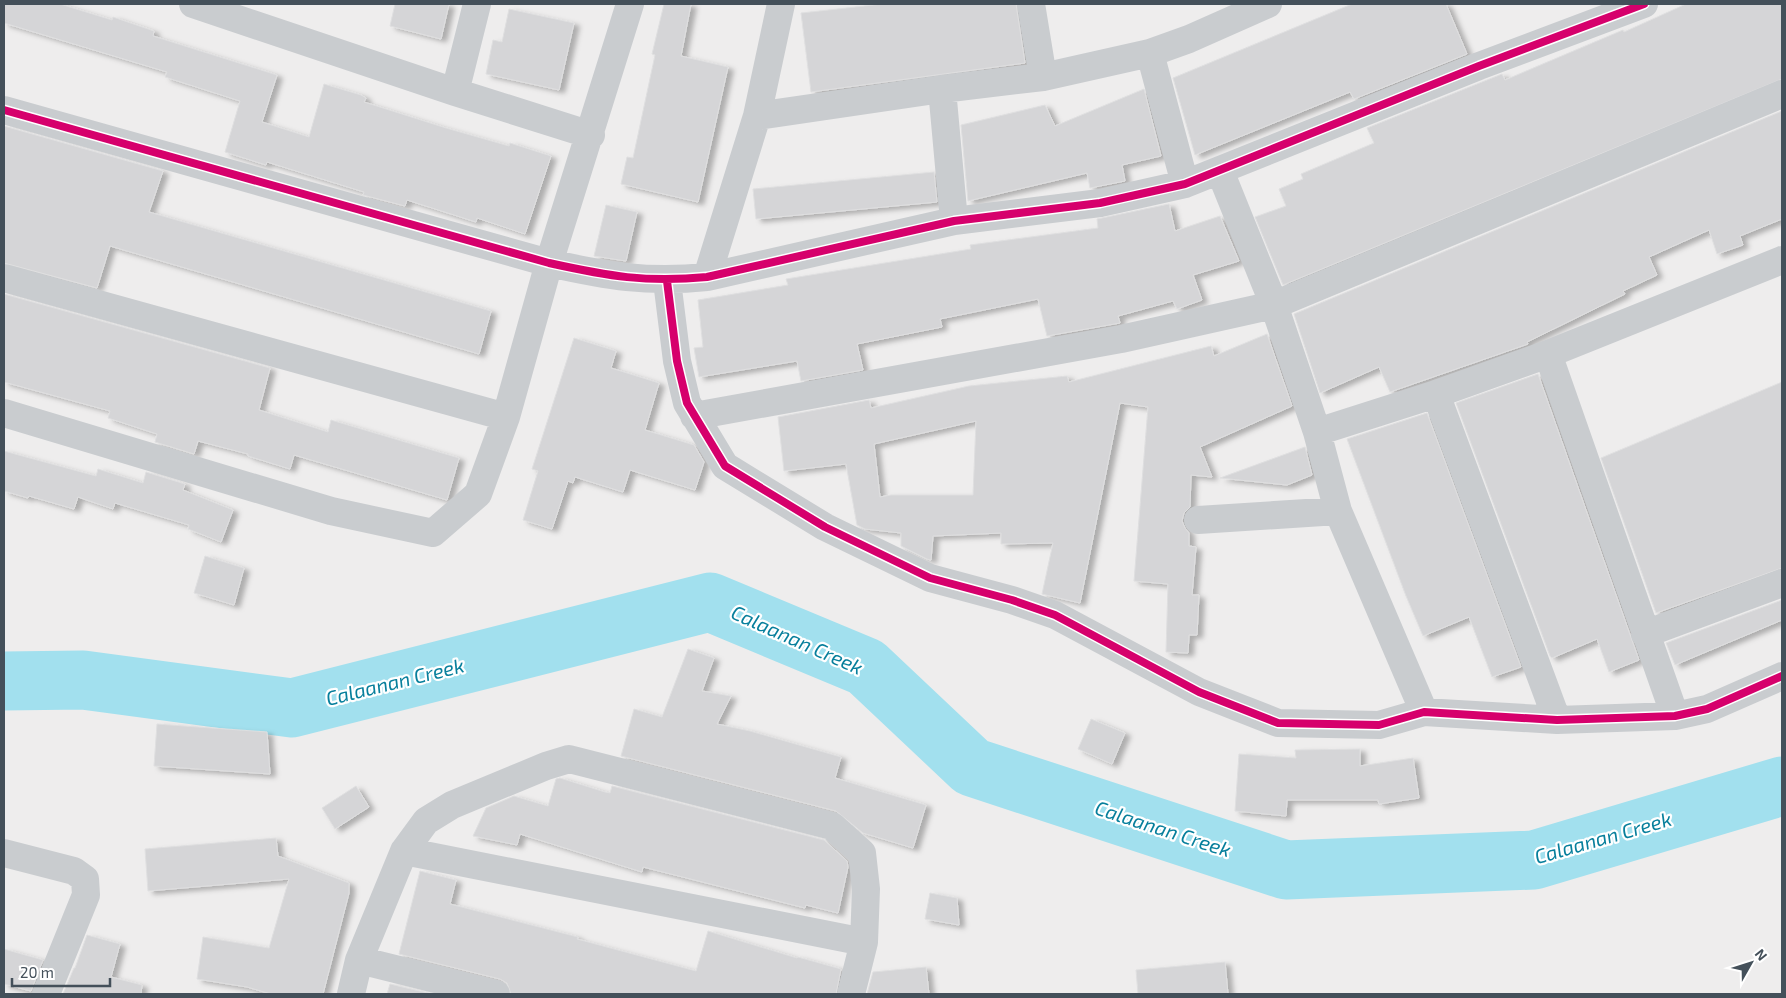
<svg xmlns="http://www.w3.org/2000/svg" width="1786" height="998" font-family="'Exo 2',sans-serif">
<defs>
<filter id="shadow"><feDropShadow dx="5.5" dy="3" stdDeviation="2.5" flood-color="#0004"/></filter>
</defs>
<rect width="100%" height="100%" fill="#eeeded"/>
<g fill="none" stroke-linecap="round" stroke-linejoin="round">
<!-- river -->
<path stroke="#a2e0ee" stroke-width="59" d="M 4,681 L 83,680 L 292,708 L 710,602 L 866,667 L 972,767 L 1286,870 L 1534,860 L 1782,786"/>
</g>
<!-- building -->
<path fill="#d5d5d7" stroke="#dfdfe0" fill-rule="evenodd" filter="url(#shadow)" d="M 4,4 L 60,4 L 112,20 L 113,17 L 154,31 L 153,36 L 277,75 L 262,122 L 309,137 L 324,84 L 361,95 L 366,98 L 364,102 L 446,128 L 509,146 L 510,143 L 551,156 L 525,234 L 477,218 L 476,222 L 407,200 L 405,206 L 363,195 L 364,192 L 267,162 L 266,165 L 225,152 L 240,101 L 165,77 L 167,72 L 4,23 Z
M 395,4 L 449,4 L 441,39 L 390,26 Z
M 664,4 L 691,4 L 681,56 L 728,67 L 698,202 L 621,184 L 627,157 L 633,158 L 655,55 L 652,54 Z
M 882,4 L 1016,4 L 1025,63 L 811,92 L 801,13 Z
M 1352,4 L 1446,4 L 1467,54 L 1354,99 L 1350,92 L 1195,155 L 1173,78 Z
M 1686,4 L 1782,4 L 1782,79 L 1283,285 L 1255,217 L 1286,206 L 1279,189 L 1303,179 L 1301,174 L 1374,143 L 1367,128 L 1502,74 L 1505,80 L 1623,30 L 1624,32 Z
M 509,9 L 574,23 L 559,90 L 486,74 L 493,40 L 502,42 Z
M 1144,89 L 1161,156 L 1122,165 L 1125,181 L 1090,188 L 1087,173 L 968,201 L 961,125 L 1045,105 L 1055,126 Z
M 1782,111 L 1782,219 L 1740,236 L 1743,245 L 1717,254 L 1709,230 L 1649,257 L 1657,275 L 1623,291 L 1625,294 L 1527,342 L 1528,344 L 1390,392 L 1379,367 L 1320,393 L 1294,314 Z
M 4,126 L 163,171 L 149,212 L 491,311 L 479,354 L 110,246 L 97,288 L 4,263 Z
M 934,172 L 937,202 L 756,219 L 753,189 Z
M 1169,204 L 1175,231 L 1220,216 L 1239,261 L 1193,275 L 1202,300 L 1177,309 L 1173,301 L 1118,316 L 1120,323 L 1047,336 L 1038,299 L 940,319 L 942,327 L 857,344 L 863,370 L 801,381 L 797,361 L 699,377 L 694,348 L 703,347 L 698,300 L 788,285 L 786,279 L 971,249 L 970,245 L 1098,228 L 1097,219 Z
M 606,205 L 637,212 L 626,261 L 594,256 Z
M 4,294 L 270,368 L 259,410 L 328,432 L 331,420 L 459,458 L 447,500 L 294,455 L 290,469 L 248,456 L 248,454 L 198,441 L 194,454 L 155,442 L 157,434 L 108,418 L 110,411 L 4,382 Z
M 1267,334 L 1292,406 L 1200,447 L 1212,477 L 1191,475 L 1190,507 L 1184,513 L 1182,521 L 1185,528 L 1189,533 L 1189,546 L 1196,547 L 1192,595 L 1199,595 L 1197,635 L 1189,635 L 1188,653 L 1166,652 L 1168,584 L 1134,581 L 1148,407 L 1120,403 L 1080,603 L 1042,594 L 1053,543 L 1001,544 L 1001,533 L 933,536 L 931,560 L 927,559 L 901,546 L 901,533 L 865,529 L 857,525 L 846,464 L 784,471 L 778,417 L 869,400 L 871,408 L 969,386 L 1067,376 L 1069,382 L 1211,346 L 1214,356 ZM 976,421 L 973,495 L 891,495 L 880,497 L 874,444 Z
M 574,338 L 616,351 L 611,368 L 659,383 L 645,430 L 694,445 L 704,462 L 695,490 L 630,470 L 623,492 L 575,477 L 573,483 L 568,481 L 552,529 L 523,520 L 538,471 L 532,469 Z
M 1538,374 L 1639,660 L 1609,672 L 1597,639 L 1552,658 L 1550,656 L 1456,403 Z
M 1782,382 L 1782,568 L 1656,613 L 1601,458 Z
M 1427,413 L 1521,667 L 1492,677 L 1469,617 L 1423,636 L 1406,596 L 1347,439 Z
M 1305,447 L 1312,475 L 1287,485 L 1220,478 Z
M 4,451 L 96,476 L 98,469 L 143,483 L 146,472 L 185,484 L 183,490 L 233,510 L 221,542 L 188,529 L 189,525 L 115,503 L 113,509 L 78,497 L 74,509 L 29,496 L 28,498 L 4,491 Z
M 205,556 L 244,568 L 234,605 L 194,593 Z
M 1782,600 L 1782,620 L 1675,665 L 1666,643 Z
M 688,649 L 714,658 L 702,691 L 731,696 L 717,724 L 750,731 L 841,757 L 835,778 L 926,805 L 913,848 L 863,833 L 836,811 L 621,756 L 634,709 L 662,717 Z
M 1091,719 L 1125,733 L 1112,764 L 1078,749 Z
M 157,724 L 267,732 L 270,774 L 154,766 Z
M 1360,749 L 1360,766 L 1413,758 L 1419,798 L 1379,804 L 1378,800 L 1287,800 L 1286,816 L 1235,811 L 1239,754 L 1296,758 L 1295,750 Z
M 560,778 L 605,792 L 610,793 L 612,786 L 824,840 L 847,861 L 848,867 L 838,913 L 806,905 L 805,908 L 643,867 L 642,872 L 520,834 L 517,845 L 473,836 L 486,808 L 514,796 L 548,806 L 556,779 Z
M 356,786 L 369,807 L 335,829 L 322,808 Z
M 276,838 L 278,856 L 349,883 L 349,893 L 323,994 L 271,994 L 247,987 L 197,979 L 203,937 L 269,948 L 289,879 L 148,891 L 145,849 Z
M 420,871 L 456,880 L 450,904 L 578,937 L 577,939 L 696,971 L 708,931 L 797,958 L 798,957 L 841,969 L 836,994 L 511,994 L 507,983 L 500,979 L 399,954 Z
M 930,893 L 957,898 L 959,925 L 925,919 Z
M 87,935 L 120,944 L 111,977 L 142,985 L 141,994 L 63,994 L 74,968 L 75,968 Z
M 4,949 L 43,960 L 31,991 L 4,984 Z
M 1225,962 L 1228,994 L 1138,994 L 1136,970 Z
M 926,967 L 929,994 L 867,994 L 873,972 Z
M 390,984 L 432,994 L 387,994 Z"/>
<g fill="none" stroke-linecap="round" stroke-linejoin="round">
<!-- minor -->
<path stroke="#c9cccf" stroke-width="28" d="M 193,4 L 455,92 L 591,135
M 1031,4 L 1043,77
M 1150,53 L 1185,184
M 942,89 L 954,221
M 455,92 L 477,4
M 4,110 L 549,263 C 608,276 646,283 707,277 L 954,221 L 1100,203 L 1185,184 L 1479,66 L 1644,4
M 757,116 L 942,89 L 1043,77 L 1150,53 L 1189,39 L 1268,4
M 1220,171 L 1274,305 L 1317,432 L 1338,511 L 1424,712
M 707,277 L 757,116 L 781,4
M 4,278 L 506,417
M 667,281 L 677,361 L 687,403 L 725,466 L 825,527 L 930,578 L 1012,600 L 1055,615 L 1199,692 L 1278,723 L 1379,725 L 1424,712 L 1557,720 L 1675,716 L 1707,709 L 1782,676
M 1548,354 L 1675,716
M 1436,394 L 1557,720
M 4,413 L 331,511 L 433,533 L 478,494 L 506,417 L 549,263 L 630,4
M 694,416 L 1121,339 L 1274,305 L 1782,94
M 1317,432 L 1436,394 L 1548,354 L 1782,260
M 1198,520 L 1338,511
M 1645,634 L 1782,583
M 404,851 L 864,942
M 4,853 L 74,871 L 85,879 L 86,895 L 46,994
M 359,960 L 496,994
M 351,994 L 359,960 L 404,851 L 426,821 L 452,805 L 546,766 L 569,759 L 832,826 L 862,853 L 866,889 L 864,942 L 851,994"/>
<defs>
<path id="cycleway" d="M 4,110 L 549,263 C 608,276 646,283 707,277 L 954,221 L 1100,203 L 1185,184 L 1479,66 L 1644,4
M 667,281 L 677,361 L 687,403 L 725,466 L 825,527 L 930,578 L 1012,600 L 1055,615 L 1199,692 L 1278,723 L 1379,725 L 1424,712 L 1557,720 L 1675,716 L 1707,709 L 1782,676"/>
</defs>
<!-- cycleway casing -->
<use href="#cycleway" stroke="#fff" stroke-width="11"/>
<!-- cycleway -->
<use href="#cycleway" stroke="#d6006c" stroke-width="8"/>
</g>
<g text-anchor="middle" stroke-width="4.5" stroke-linejoin="round" paint-order="stroke">
<!-- water labels -->
<g font-size="20" font-style="italic" fill="#077f9c" stroke="#fff">
<text transform="translate(797 640) rotate(24)" y="7">Calaanan Creek</text>
<text transform="translate(395 682) rotate(-14)" y="7">Calaanan Creek</text>
<text transform="translate(1163 829) rotate(18)" y="7">Calaanan Creek</text>
<text transform="translate(1603 838) rotate(-16)" y="7">Calaanan Creek</text>
</g>
</g>
<!-- border -->
<rect width="1786" height="998" fill="none" stroke="#44505a" stroke-width="10"/>
<!-- north arrow -->
<g transform="translate(1751 963) rotate(51)" stroke="#ffffff" stroke-width="4" paint-order="stroke">
<path d="M0-4L9 19L0 12L-9 19Z" fill="#44505a"/>
<text y="-8" font-size="14" font-weight="bold" text-anchor="middle" fill="#44505a">N</text>
</g>
<!-- scale -->
<path d="M12 978v8h98v-8" fill="none" stroke="#44505a" stroke-width="2.5"/>
<text x="20" y="978" font-size="15" fill="#44505a" stroke="#ffffff" stroke-width="4" paint-order="stroke">20 m</text>
</svg>
